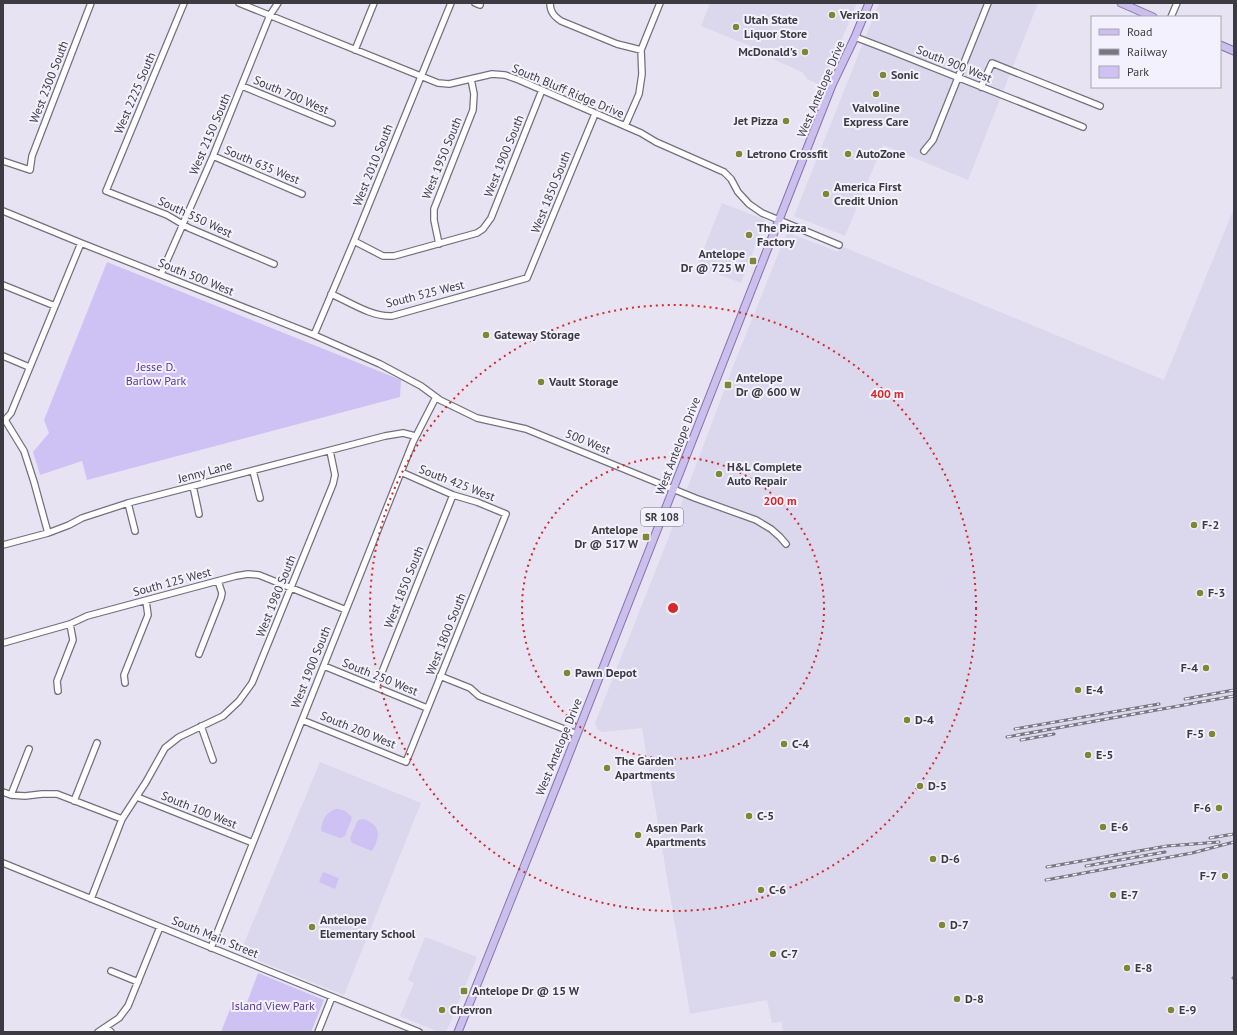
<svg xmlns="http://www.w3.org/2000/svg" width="1237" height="1035" font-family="'PT Sans',sans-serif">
<rect width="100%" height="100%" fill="#e7e3f3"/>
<!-- built -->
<path fill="#dbd7ed" d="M 710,3 L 857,3 L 822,86 L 807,79 L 802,72 L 764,55 L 758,49 L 701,26 Z
M 879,3 L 1038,3 L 968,180 L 883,145 L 845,236 L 794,216 Z
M 722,203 L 765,220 L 741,283 L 697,266 Z
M 1234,208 L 1234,1032 L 783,1032 L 782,1022 L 772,1023 L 767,1000 L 690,1014 L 642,728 L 602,732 L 597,729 L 595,723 L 665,547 L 736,359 L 787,232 L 838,252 L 841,246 L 1164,380 Z
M 320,762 L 421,803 L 344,995 L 240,953 Z
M 425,937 L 477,957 L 448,1028 L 445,1032 L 439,1032 L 400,1016 L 414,983 L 408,980 Z"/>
<!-- green -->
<path fill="#cec2f4" d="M 107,262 L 401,380 L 400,397 L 87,480 L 82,461 L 40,475 L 33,452 L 49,433 L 44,420 Z
M 335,809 C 343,809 347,811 352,818 L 345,836 L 340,838 L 321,831 C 323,819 324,815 335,809 Z
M 364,819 C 382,826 380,837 372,851 L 352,843 L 350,838 L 358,820 Z
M 323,872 L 339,878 L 335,889 L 319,882 Z
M 258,973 L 324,1000 L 311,1032 L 221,1032 L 232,1004 L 245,1008 Z"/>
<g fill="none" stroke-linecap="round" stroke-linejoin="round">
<defs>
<path id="minor" d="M 184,3 L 106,191 L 167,215 L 189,228 L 274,264
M 239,3 L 438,83 L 449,84 L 492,74 L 505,75 L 519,80 L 641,133 L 656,142 L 724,172 L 731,179 L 738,192 L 749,204 L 762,213 L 839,245
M 475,3 L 480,5
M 550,3 C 550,12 554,16 561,21 L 617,44 L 641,50
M 1171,17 L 1177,3
M 855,37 L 889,50 L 1083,127
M 355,50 L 374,3
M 242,86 L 332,123
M 981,87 L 992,63 L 1100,106
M 625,126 L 639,94 L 642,74 L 641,50 L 660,3
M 924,151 L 933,140 L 988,3
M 213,156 L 302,194
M 3,161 L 30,170 L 32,156 L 91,3
M 3,211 L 81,243 L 314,335 L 380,364 L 421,386 L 440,400 L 477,418 L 526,429 L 695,498 L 756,520 L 771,529 L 780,537 L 786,544
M 354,241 L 383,256 L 394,256 L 477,233 L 483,229 L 491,218 L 542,90
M 439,244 L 434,220 L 434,209 L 473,110 L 474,94 L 471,79
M 161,274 L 213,156 L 270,15 L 278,3
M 3,285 L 55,306
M 331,294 C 350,302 371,317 392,316 L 527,278 L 595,114
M 314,335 L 354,241 L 451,3
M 3,356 L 29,367
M 5,420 L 11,413 L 81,243
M 5,420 L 24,451 L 34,482 L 48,533
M 253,471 L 260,498
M 193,486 L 199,514
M 128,503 L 135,531
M 3,545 L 48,533 L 69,525 L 82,518 L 128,503 L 385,436 L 403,433 L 415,436
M 3,643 L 70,624 L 87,616 L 236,576 L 248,574 L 259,575 L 346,610
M 199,654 L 221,598 L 222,593 L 218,581
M 324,666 L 427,708
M 440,676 L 470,688 L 479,696 L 577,734
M 125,683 L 124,675 L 148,615 L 146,601
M 376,687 L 453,495
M 58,691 L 57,681 L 73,640 L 70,624
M 302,720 L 406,762 L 506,514 L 477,502 L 453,495 L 401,472
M 201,726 L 213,760
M 3,792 L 11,795 L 25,796 L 42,794 L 57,794 L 122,819
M 11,795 L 29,749
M 137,797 L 253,843
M 74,801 L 97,743
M 3,863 L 419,1032
M 91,899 L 122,819 L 146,782 L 165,748 L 179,737 L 223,716 L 239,701 L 252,683 L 333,484 L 335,475 L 330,451
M 211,948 L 413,442 L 436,397
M 111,971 L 138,982
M 106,1027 L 111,1032
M 98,1032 L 119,1018 L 128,1006 L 160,927
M 318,1032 L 332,997"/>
<path id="major" d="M 1121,3 L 1153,17
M 1220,45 L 1234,51
M 458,1032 L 562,772 L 832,85 L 855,37 L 869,3"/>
</defs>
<!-- minor casing -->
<use href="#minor" stroke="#73707e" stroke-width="8"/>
<!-- major casing -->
<use href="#major" stroke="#8375aa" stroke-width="9"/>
<!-- minor -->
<use href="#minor" stroke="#fff" stroke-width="5.5"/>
<!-- major -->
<use href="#major" stroke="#cbbfee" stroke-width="7"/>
<defs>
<path id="rail" d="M 1185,699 L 1234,690
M 1015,729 L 1159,704
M 1007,737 L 1234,696
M 1021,740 L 1054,734
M 1210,838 L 1234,834
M 1086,866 L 1165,852
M 1047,867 L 1167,846 L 1219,842
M 1046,880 L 1192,853 L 1234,842
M 1233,978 L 1234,977"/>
</defs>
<!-- rail casing -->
<use href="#rail" stroke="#787680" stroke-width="3"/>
<!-- rail -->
<use href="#rail" stroke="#f4f1fe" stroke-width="1.5" stroke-dasharray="4.5" stroke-linecap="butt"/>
</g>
<!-- distance rings -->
<g fill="none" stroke="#d62828" stroke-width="2" stroke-dasharray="2 4">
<circle cx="673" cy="608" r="151"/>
<circle cx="673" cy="608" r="303"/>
</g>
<!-- markers -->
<g fill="#7d8734" stroke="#f4f1fe" stroke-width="1.5">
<circle cx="832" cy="15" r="4"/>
<circle cx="736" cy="27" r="4"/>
<circle cx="805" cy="52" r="4"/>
<circle cx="883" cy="75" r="4"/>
<circle cx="876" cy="94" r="4"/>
<circle cx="786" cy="121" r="4"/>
<circle cx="739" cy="154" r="4"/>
<circle cx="848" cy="154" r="4"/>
<circle cx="826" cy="194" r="4"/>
<circle cx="749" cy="235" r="4"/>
<rect x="749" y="257" width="8" height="8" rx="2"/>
<circle cx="486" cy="335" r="4"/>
<circle cx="541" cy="382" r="4"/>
<rect x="724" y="381" width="8" height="8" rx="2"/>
<circle cx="719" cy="474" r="4"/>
<circle cx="1194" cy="525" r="4"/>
<rect x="642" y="533" width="8" height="8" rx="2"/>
<circle cx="1200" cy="593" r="4"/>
<circle cx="1206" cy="668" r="4"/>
<circle cx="567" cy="673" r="4"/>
<circle cx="1078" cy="690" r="4"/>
<circle cx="907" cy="720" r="4"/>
<circle cx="1212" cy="734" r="4"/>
<circle cx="784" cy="744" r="4"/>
<circle cx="1088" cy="755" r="4"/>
<circle cx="607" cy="768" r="4"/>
<circle cx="920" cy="786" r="4"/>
<circle cx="1219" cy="808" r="4"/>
<circle cx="749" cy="816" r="4"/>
<circle cx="1103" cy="827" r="4"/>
<circle cx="638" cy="835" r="4"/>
<circle cx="933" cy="859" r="4"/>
<circle cx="1225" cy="876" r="4"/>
<circle cx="761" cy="890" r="4"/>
<circle cx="1113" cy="895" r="4"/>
<circle cx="942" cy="925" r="4"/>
<circle cx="312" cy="927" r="4"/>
<circle cx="773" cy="954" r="4"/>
<circle cx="1127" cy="968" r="4"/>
<rect x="460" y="987" width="8" height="8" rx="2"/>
<circle cx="957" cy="999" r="4"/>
<circle cx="442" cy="1010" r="4"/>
<circle cx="1171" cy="1010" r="4"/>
</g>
<g text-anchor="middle" stroke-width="4" stroke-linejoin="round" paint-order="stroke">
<!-- shield labels -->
<rect fill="#f4f1fe" stroke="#73727a" stroke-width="1" x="641" y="508" width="42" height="18" rx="3"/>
<g font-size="11" font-weight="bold" fill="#3c3b41">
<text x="662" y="521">SR 108</text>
</g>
<!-- poi labels -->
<g font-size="12" font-weight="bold" fill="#3c3b41" stroke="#f4f1fe" text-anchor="start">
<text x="840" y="19">Verizon</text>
<text x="744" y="24">Utah State<tspan x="744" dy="14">Liquor Store</tspan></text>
<text x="797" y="56" text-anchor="end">McDonald's</text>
<text x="891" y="79">Sonic</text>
<text x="876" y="112" text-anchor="middle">Valvoline<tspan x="876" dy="14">Express Care</tspan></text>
<text x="778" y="125" text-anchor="end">Jet Pizza</text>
<text x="747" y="158">Letrono Crossfit</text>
<text x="856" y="158">AutoZone</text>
<text x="834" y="191">America First<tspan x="834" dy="14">Credit Union</tspan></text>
<text x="757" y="232">The Pizza<tspan x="757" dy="14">Factory</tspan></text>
<text x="745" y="258" text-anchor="end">Antelope<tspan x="745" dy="14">Dr @ 725 W</tspan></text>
<text x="494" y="339">Gateway Storage</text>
<text x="736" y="382">Antelope<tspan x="736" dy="14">Dr @ 600 W</tspan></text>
<text x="549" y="386">Vault Storage</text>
<text x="727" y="471">H&amp;L Complete<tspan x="727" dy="14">Auto Repair</tspan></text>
<text x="1202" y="529">F-2</text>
<text x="638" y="534" text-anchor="end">Antelope<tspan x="638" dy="14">Dr @ 517 W</tspan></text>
<text x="1208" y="597">F-3</text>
<text x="1198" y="672" text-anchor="end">F-4</text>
<text x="575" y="677">Pawn Depot</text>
<text x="1086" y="694">E-4</text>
<text x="915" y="724">D-4</text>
<text x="1204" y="738" text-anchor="end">F-5</text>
<text x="792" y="748">C-4</text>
<text x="1096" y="759">E-5</text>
<text x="615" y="765">The Garden<tspan x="615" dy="14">Apartments</tspan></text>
<text x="928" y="790">D-5</text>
<text x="1211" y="812" text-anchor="end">F-6</text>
<text x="757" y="820">C-5</text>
<text x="1111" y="831">E-6</text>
<text x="646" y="832">Aspen Park<tspan x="646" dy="14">Apartments</tspan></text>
<text x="941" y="863">D-6</text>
<text x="1217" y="880" text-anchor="end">F-7</text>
<text x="769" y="894">C-6</text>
<text x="1121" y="899">E-7</text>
<text x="320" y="924">Antelope<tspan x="320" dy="14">Elementary School</tspan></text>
<text x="950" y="929">D-7</text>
<text x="781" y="958">C-7</text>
<text x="1135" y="972">E-8</text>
<text x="472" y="995">Antelope Dr @ 15 W</text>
<text x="965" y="1003">D-8</text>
<text x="450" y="1014">Chevron</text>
<text x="1179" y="1014">E-9</text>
</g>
<!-- street labels -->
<g font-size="12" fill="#3c3b41" stroke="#f4f1fe">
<text transform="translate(954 64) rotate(22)" y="4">South 900 West</text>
<text transform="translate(49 82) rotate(-69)" y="4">West 2300 South</text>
<text transform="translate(821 89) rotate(-67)" y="4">West Antelope Drive</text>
<text transform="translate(568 91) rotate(23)" y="4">South Bluff Ridge Drive</text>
<text transform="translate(135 93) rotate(-67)" y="4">West 2225 South</text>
<text transform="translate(291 95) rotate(23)" y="4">South 700 West</text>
<text transform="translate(210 134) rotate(-67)" y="4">West 2150 South</text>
<text transform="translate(504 156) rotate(-68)" y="4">West 1900 South</text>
<text transform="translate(442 158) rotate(-68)" y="4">West 1950 South</text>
<text transform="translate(262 165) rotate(23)" y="4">South 635 West</text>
<text transform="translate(373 165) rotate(-68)" y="4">West 2010 South</text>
<text transform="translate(551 192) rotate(-68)" y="4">West 1850 South</text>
<text transform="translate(195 217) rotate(25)" y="4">South 550 West</text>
<text transform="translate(196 277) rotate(22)" y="4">South 500 West</text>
<text transform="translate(425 294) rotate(-14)" y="4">South 525 West</text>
<text transform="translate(588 442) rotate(22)" y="4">500 West</text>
<text transform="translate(678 446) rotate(-69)" y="4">West Antelope Drive</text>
<text transform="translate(205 472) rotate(-15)" y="4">Jenny Lane</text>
<text transform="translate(457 483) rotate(21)" y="4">South 425 West</text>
<text transform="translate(172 582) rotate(-15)" y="4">South 125 West</text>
<text transform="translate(404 587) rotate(-68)" y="4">West 1850 South</text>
<text transform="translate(276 596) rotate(-68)" y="4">West 1980 South</text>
<text transform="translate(446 634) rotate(-68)" y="4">West 1800 South</text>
<text transform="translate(311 667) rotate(-68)" y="4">West 1900 South</text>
<text transform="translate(380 677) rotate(22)" y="4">South 250 West</text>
<text transform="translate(358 730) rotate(22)" y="4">South 200 West</text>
<text transform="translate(559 747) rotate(-68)" y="4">West Antelope Drive</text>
<text transform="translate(199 810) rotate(22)" y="4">South 100 West</text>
<text transform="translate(215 937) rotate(22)" y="4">South Main Street</text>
</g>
<!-- park labels -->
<g font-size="12" fill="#5a3999" stroke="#f4f1fe">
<text x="156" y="371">Jesse D.<tspan x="156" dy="14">Barlow Park</tspan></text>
<text x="273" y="1010">Island View Park</text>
</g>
</g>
<circle cx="673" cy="608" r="6" fill="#d62828" stroke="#f4f1fe" stroke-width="2"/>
<g font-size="12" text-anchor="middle" font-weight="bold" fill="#d62828" stroke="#f4f1fe" stroke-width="4" stroke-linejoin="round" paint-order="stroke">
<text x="887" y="398">400 m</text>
<text x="780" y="505">200 m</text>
</g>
<!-- border -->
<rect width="1237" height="1035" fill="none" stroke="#3c3b41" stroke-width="8"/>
<!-- legend -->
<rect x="1091" y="16" width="130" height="72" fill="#f4f1fe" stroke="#aaa8b2"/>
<rect x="1099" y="29" width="20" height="6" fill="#cbbfee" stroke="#aaa8b2"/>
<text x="1127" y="36" font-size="12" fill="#3c3b41">Road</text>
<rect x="1099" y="49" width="20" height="6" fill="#787680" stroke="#aaa8b2"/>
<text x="1127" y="56" font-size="12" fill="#3c3b41">Railway</text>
<rect x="1099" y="66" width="20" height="12" fill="#cec2f4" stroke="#aaa8b2"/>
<text x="1127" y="76" font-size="12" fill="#3c3b41">Park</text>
</svg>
